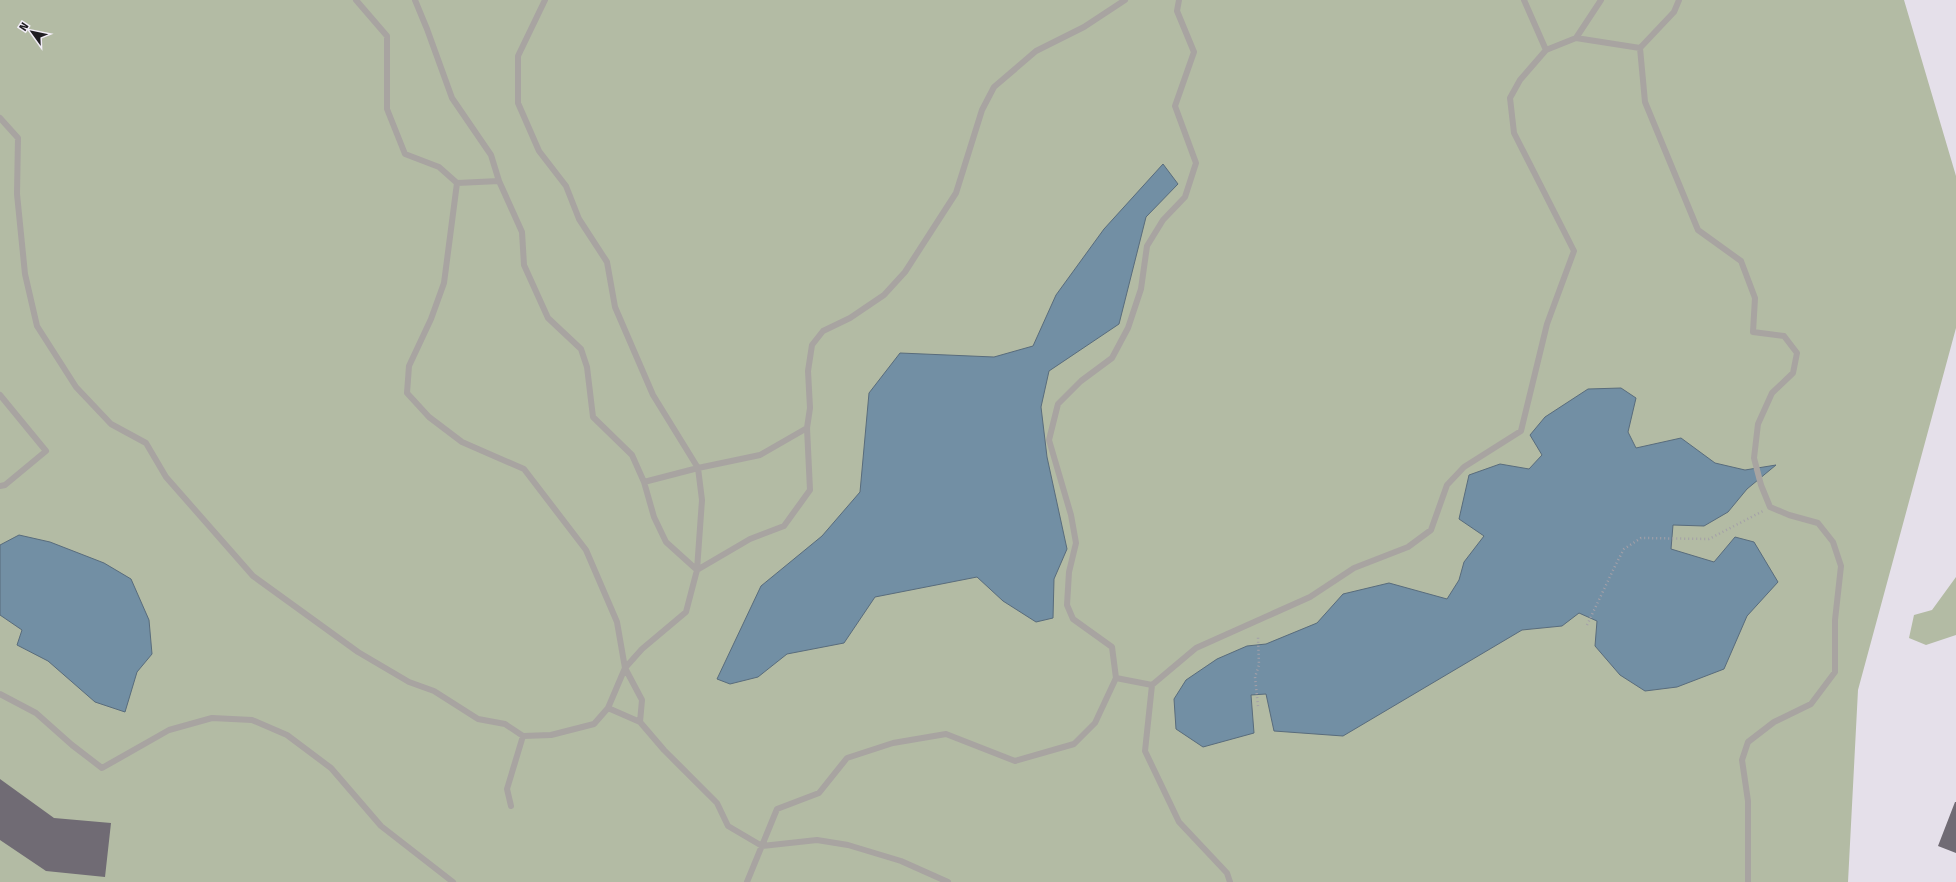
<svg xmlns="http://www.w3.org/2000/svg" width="1956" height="882" font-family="'Fira Sans',sans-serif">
<rect width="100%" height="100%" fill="#e5e0ea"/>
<!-- green -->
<path fill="#b3bba4" d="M 0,0 L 1904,0 L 1956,176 L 1956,328 L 1858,690 L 1848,882 L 0,882 Z
M 1956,577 L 1956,635 L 1926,645 L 1909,638 L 1914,615 L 1932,610 Z"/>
<!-- water -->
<path fill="#728fa4" stroke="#596c7c" d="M 1163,164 L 1178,184 L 1146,217 L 1119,324 L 1049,371 L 1041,407 L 1047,457 L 1067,549 L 1054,579 L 1053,618 L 1036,622 L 1003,601 L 977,577 L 875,597 L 844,643 L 787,654 L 758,677 L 730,684 L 717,679 L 761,586 L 822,536 L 860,492 L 869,393 L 900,353 L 994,357 L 1033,346 L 1056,295 L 1104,229 Z
M 1621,388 L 1636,398 L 1628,432 L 1636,448 L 1681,438 L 1715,463 L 1745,470 L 1776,465 L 1747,489 L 1728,512 L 1704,526 L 1673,525 L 1671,549 L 1714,562 L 1735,537 L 1754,542 L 1778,582 L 1747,616 L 1724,669 L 1677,687 L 1645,691 L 1620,675 L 1595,646 L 1597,621 L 1579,613 L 1562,626 L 1522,630 L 1343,736 L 1274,731 L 1266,694 L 1251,695 L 1254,733 L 1203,747 L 1176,729 L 1174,699 L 1186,680 L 1217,659 L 1247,646 L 1266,644 L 1317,623 L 1343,594 L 1389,583 L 1447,599 L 1459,580 L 1464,562 L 1484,536 L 1459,519 L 1469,475 L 1500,464 L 1529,469 L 1542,455 L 1530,435 L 1545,417 L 1588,389 Z
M 19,535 L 50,542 L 104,563 L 131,579 L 149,620 L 152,654 L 137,672 L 125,712 L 95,702 L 48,661 L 17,645 L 22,630 L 0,615 L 0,545 Z"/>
<!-- building -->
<path fill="#706b74" d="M 0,779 L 54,818 L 111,823 L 105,877 L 46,871 L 0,840 Z
M 1955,802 L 1956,802 L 1956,853 L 1938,846 Z"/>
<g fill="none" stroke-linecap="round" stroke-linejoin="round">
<!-- path -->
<path stroke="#a4a0a8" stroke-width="2.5" stroke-dasharray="1 3" stroke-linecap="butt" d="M 1587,625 L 1616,564 L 1624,549 L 1641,538 L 1709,539 L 1763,511
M 1258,706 L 1255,677 L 1259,665 L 1258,637"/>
<!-- lane -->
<path stroke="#a8a4a1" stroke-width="6" d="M 356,0 L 387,36 L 387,109 L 405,154 L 439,167 L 457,183 L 444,283 L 431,319 L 409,366 L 407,393 L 429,417 L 462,442 L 524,469 L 586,550 L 617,622 L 625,668
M 415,0 L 427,29 L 452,98 L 491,155 L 499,181
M 545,0 L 518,56 L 518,103 L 539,151 L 566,186 L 579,219 L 607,262 L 615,307 L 653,395 L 698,468 L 702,500 L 697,570 L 686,612 L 642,649 L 625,668
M 1679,0 L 1674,12 L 1640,48 L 1645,102 L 1698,230 L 1741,261 L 1755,298 L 1753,332 L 1784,336 L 1797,353 L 1793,373 L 1772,393 L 1758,424 L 1754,458 L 1761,485 L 1770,507 L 1789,515 L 1818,523 L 1833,542 L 1841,566 L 1835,620 L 1835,672 L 1811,704 L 1774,722 L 1748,742 L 1742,760 L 1748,801 L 1748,882
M 1576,38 L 1601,0
M 1546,50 L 1576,38 L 1640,48
M 0,118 L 18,138 L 17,194 L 25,274 L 37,326 L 76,387 L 111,424 L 146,443 L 166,477 L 253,576 L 358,652 L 409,682 L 434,691 L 478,719 L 505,724 L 523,736 L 551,735 L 594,724 L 608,708 L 625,668 L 642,700 L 640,722 L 608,708
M 457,183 L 499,181 L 522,232 L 524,265 L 548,318 L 581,349 L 587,367 L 593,417 L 632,455 L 644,482 L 654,517 L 666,542 L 697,570
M 0,395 L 46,451 L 5,485 L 0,486
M 644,482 L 698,468 L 760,455 L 807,428
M 697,570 L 750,539 L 784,526 L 810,490 L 807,428 L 810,408 L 808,371 L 812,345 L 823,331 L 850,318 L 884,295 L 905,272 L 956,193 L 982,110 L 994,87 L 1036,51 L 1084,27 L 1125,0
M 1116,678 L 1152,685
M 0,694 L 36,713 L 72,745 L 102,768 L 169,730 L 212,718 L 252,720 L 287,735 L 331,768 L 381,826 L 453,882
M 640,722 L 664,750 L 717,803 L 728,826 L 762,846 L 817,840 L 848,845 L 901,861 L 948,882
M 511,806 L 507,789 L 523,736
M 747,882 L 777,809 L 819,793 L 847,758 L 893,743 L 946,734 L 1015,761 L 1074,744 L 1095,723 L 1116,678 L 1112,647 L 1073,619 L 1067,605 L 1069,572 L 1076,543 L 1071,515 L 1049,440 L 1058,404 L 1081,381 L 1112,358 L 1128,328 L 1141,289 L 1147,246 L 1163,220 L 1185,197 L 1196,163 L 1175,106 L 1194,52 L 1177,11 L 1179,0
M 1230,882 L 1227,873 L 1179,822 L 1145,751 L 1152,685 L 1196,648 L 1310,597 L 1354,568 L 1408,547 L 1431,530 L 1447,485 L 1464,467 L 1521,431 L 1547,324 L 1574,251 L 1514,133 L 1510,98 L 1520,80 L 1546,50 L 1524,0"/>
</g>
<!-- north arrow -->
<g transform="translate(32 32) rotate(303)" stroke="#f2edf7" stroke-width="3" paint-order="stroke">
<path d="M0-3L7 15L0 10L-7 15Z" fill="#1e1c20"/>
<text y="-6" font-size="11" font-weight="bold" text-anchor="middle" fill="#1e1c20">N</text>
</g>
</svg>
